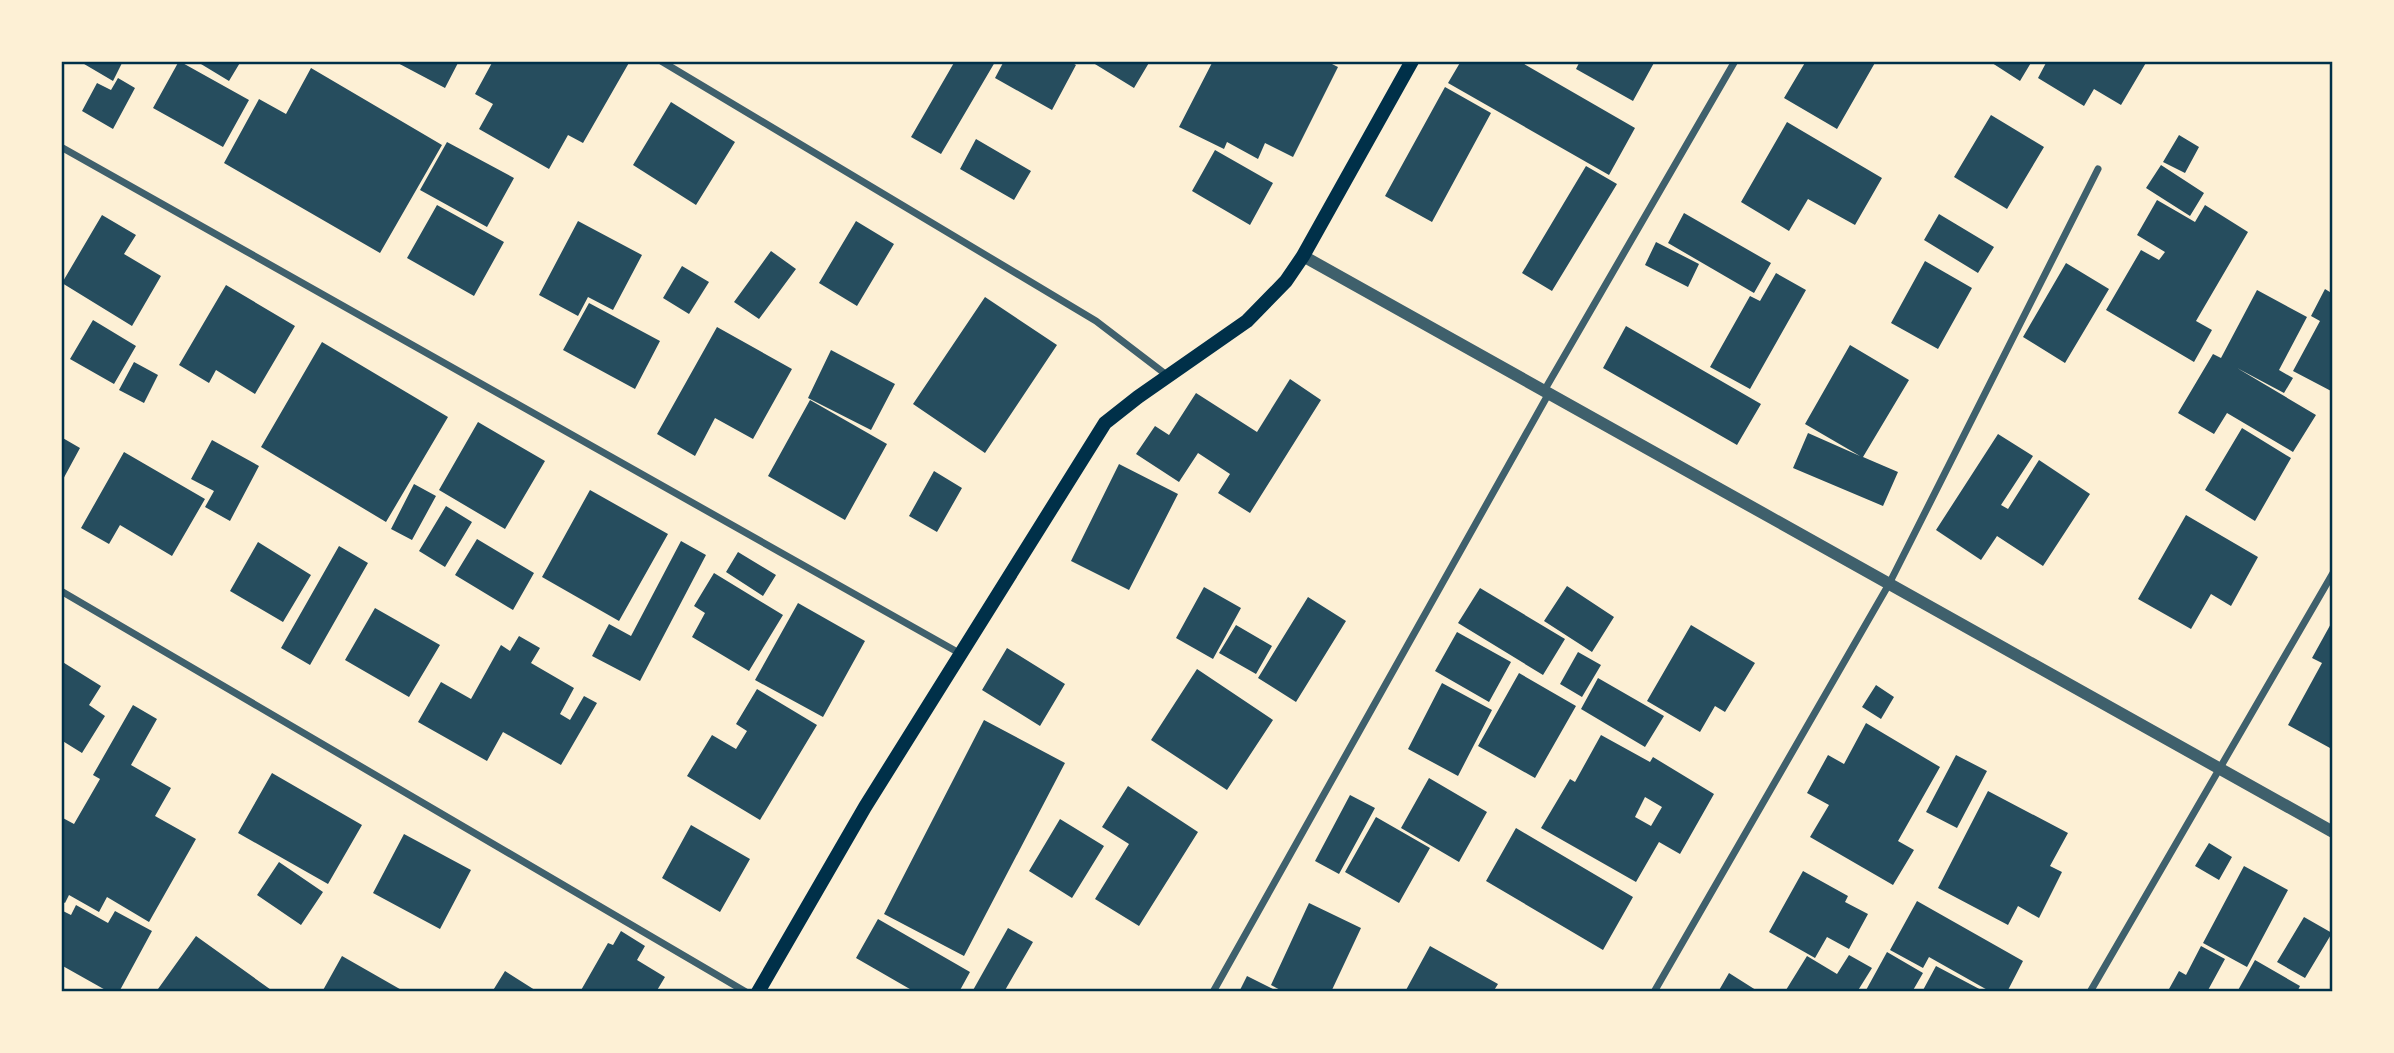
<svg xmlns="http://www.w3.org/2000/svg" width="2394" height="1053" font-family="Arial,sans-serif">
<rect width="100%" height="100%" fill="#fdf0d5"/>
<!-- building -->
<path fill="#264d5e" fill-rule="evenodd" d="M 79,61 L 123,61 L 113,81 Z
M 179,61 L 249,100 L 223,147 L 153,108 Z
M 196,61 L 241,61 L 229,81 Z
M 394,61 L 459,61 L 445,88 Z
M 493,61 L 630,61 L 583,143 L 568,135 L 549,169 L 479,129 L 493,104 L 475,94 Z
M 955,61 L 995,62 L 941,154 L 911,137 Z
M 1004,61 L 1069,61 L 1076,65 L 1052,110 L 995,78 Z
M 1090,61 L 1150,61 L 1134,88 Z
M 1213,61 L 1326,61 L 1338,67 L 1293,157 L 1265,143 L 1258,159 L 1227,142 L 1224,149 L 1179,127 Z
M 1461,61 L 1519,61 L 1635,128 L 1609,175 L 1448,83 Z
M 1580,61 L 1655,61 L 1633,101 L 1576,69 Z
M 1806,61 L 1876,61 L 1837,129 L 1784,98 Z
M 1989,61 L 2032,61 L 2020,81 Z
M 2047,61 L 2147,61 L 2121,105 L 2094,89 L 2084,106 L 2038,78 Z
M 311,68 L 442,145 L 380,253 L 224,163 L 259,99 L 286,114 Z
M 118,78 L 135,88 L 113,129 L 82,111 L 97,83 L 111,90 Z
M 1445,87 L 1491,113 L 1432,222 L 1385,196 Z
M 671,102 L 735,142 L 696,205 L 633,165 Z
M 1991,115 L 2044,147 L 2007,209 L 1954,177 Z
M 1787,122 L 1882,178 L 1855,225 L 1808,199 L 1789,231 L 1741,202 Z
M 2179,135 L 2199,147 L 2185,173 L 2163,162 Z
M 976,139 L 1031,171 L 1014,200 L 960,169 Z
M 447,142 L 514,178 L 487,227 L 420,190 Z
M 1215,150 L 1273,183 L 1250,225 L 1192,191 Z
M 2161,165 L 2204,193 L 2190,216 L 2146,188 Z
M 1586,166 L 1617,184 L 1552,291 L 1522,273 Z
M 2157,200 L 2195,222 L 2205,205 L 2248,232 L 2196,321 L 2212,330 L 2194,362 L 2106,310 L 2141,250 L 2159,260 L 2165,252 L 2137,235 Z
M 437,205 L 504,242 L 474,296 L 407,258 Z
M 1684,213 L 1771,263 L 1754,293 L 1668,243 Z
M 1939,214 L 1994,247 L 1978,273 L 1924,240 Z
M 102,215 L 136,235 L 124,254 L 161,276 L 132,326 L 62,283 Z
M 578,221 L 642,255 L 613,310 L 588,297 L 578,316 L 539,295 Z
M 856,221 L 894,244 L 857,306 L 819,283 Z
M 1656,242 L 1699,264 L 1688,287 L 1645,265 Z
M 771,251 L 796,269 L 759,319 L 734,302 Z
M 1925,261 L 1972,288 L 1938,349 L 1891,323 Z
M 2066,263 L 2109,289 L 2065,363 L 2023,337 Z
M 682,266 L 709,282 L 689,314 L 663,298 Z
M 1776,273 L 1806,290 L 1750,389 L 1710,367 L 1750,296 L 1760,301 Z
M 226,285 L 295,326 L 255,394 L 216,370 L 209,383 L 179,365 Z
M 2325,289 L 2333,294 L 2333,392 L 2293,371 L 2320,321 L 2311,316 Z
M 2257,290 L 2307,317 L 2279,370 L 2293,378 L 2284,393 L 2237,368 L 2316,415 L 2293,452 L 2227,413 L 2214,434 L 2178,413 L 2213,354 L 2221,358 Z
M 985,297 L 1057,345 L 985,453 L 913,404 Z
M 589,303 L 660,341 L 635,389 L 563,350 Z
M 93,320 L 136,346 L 114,384 L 70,359 Z
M 1626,326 L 1761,404 L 1737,445 L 1603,368 Z
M 717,327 L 792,369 L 753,439 L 715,418 L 695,456 L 657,434 Z
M 322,342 L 448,417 L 386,522 L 261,447 Z
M 1850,345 L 1909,380 L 1863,457 L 1898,472 L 1883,506 L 1793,468 L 1808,433 L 1860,456 L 1805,424 Z
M 831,350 L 895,384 L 871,430 L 808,398 Z
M 134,362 L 158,375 L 144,403 L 119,390 Z
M 1290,379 L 1321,400 L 1250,513 L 1218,493 L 1230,474 L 1198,453 L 1179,482 L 1136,454 L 1155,426 L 1169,435 L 1196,393 L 1257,432 Z
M 810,400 L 887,444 L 845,520 L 768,476 Z
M 478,422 L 545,461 L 505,529 L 439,490 Z
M 2242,428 L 2291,458 L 2255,521 L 2205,490 Z
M 1998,434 L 2033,456 L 2001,505 L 2008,509 L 2039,460 L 2090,494 L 2043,566 L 1997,536 L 1981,560 L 1936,530 Z
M 61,437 L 80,448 L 61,483 Z
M 212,440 L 259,466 L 230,521 L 205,507 L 214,491 L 191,479 Z
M 124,452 L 205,499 L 172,556 L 120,525 L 109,544 L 81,528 Z
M 1119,464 L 1178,494 L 1129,590 L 1071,561 Z
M 934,471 L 962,488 L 937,532 L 909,516 Z
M 414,484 L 436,496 L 412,540 L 391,529 Z
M 590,490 L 668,534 L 619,621 L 542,577 Z
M 446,506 L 472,522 L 445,567 L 419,551 Z
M 2186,515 L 2258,557 L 2231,606 L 2211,594 L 2191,629 L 2138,599 Z
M 477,539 L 534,573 L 513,610 L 455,575 Z
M 681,541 L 706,555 L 640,681 L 592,656 L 609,624 L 631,636 Z
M 258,542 L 311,575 L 283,622 L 230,591 Z
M 339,546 L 368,563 L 310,665 L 281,648 Z
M 738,552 L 776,575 L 763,596 L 726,572 Z
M 714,573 L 783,615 L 749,671 L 692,637 L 705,613 L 694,606 Z
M 1567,586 L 1614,617 L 1592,652 L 1544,621 Z
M 1204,587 L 1241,608 L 1213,659 L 1176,638 Z
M 1480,588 L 1565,639 L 1543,675 L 1458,623 Z
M 1308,597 L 1346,621 L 1296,702 L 1258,678 Z
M 798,603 L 865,641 L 823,717 L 755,680 Z
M 375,608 L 440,645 L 409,697 L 345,660 Z
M 2333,620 L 2333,742 L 2330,748 L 2288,725 L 2322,663 L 2312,658 Z
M 1236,625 L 1272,646 L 1256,674 L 1219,653 Z
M 1691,625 L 1755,663 L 1725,712 L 1715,706 L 1700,732 L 1647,701 Z
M 1457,632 L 1511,662 L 1489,702 L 1435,671 Z
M 519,636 L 540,648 L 531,663 L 574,688 L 560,714 L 570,720 L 584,696 L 597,703 L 561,765 L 503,732 L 487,761 L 418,722 L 441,682 L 471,699 L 501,645 L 510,651 Z
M 1007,648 L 1065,684 L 1040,726 L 982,690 Z
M 1578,652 L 1601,665 L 1582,697 L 1560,684 Z
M 61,661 L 101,686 L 89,705 L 105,716 L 82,753 L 61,740 Z
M 1197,669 L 1273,720 L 1227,790 L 1151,740 Z
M 1519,673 L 1576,706 L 1535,778 L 1478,746 Z
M 1598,678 L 1664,716 L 1645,747 L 1581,709 Z
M 1442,683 L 1492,710 L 1458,776 L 1408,749 Z
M 1876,685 L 1894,697 L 1881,719 L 1862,707 Z
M 757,689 L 817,725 L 760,820 L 687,776 L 712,735 L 736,749 L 747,731 L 736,724 Z
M 133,705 L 157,719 L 131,765 L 171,788 L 155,816 L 196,839 L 149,922 L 107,897 L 99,912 L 69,895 L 65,903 L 61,901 L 61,817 L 74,824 L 100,779 L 93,775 Z
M 984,720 L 1065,763 L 964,956 L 884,914 Z
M 1866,723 L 1940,767 L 1898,841 L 1914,850 L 1893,885 L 1810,837 L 1829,805 L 1807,793 L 1828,755 L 1844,764 Z
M 1601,735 L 1650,762 L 1653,757 L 1714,794 L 1680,854 L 1659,842 L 1636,882 L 1541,828 L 1570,779 L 1575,782 ZM 1645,797 L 1662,807 L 1651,826 L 1635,817 Z
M 1956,755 L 1987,771 L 1957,828 L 1926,812 Z
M 272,773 L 362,825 L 328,884 L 238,833 Z
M 1429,778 L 1487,812 L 1459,862 L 1401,828 Z
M 1128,786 L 1198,832 L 1139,926 L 1095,899 L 1129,844 L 1102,827 Z
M 1988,791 L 2068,833 L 2050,866 L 2062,872 L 2039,918 L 2018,906 L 2008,925 L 1938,888 Z
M 1350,795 L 1375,808 L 1339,874 L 1315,861 Z
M 1376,817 L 1430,848 L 1399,903 L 1345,872 Z
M 1060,819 L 1104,846 L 1072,898 L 1029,871 Z
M 691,825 L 750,859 L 720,912 L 662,878 Z
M 1516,828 L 1633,897 L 1603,950 L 1486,881 Z
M 404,834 L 471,870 L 440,929 L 373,893 Z
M 2209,843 L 2232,857 L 2219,880 L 2195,866 Z
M 279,862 L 323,892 L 301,925 L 257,895 Z
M 2244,866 L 2288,890 L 2247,967 L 2203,943 Z
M 1803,871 L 1848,896 L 1845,902 L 1868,914 L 1849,949 L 1827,937 L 1815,958 L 1769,932 Z
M 1917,901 L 2023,961 L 2007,992 L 1991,992 L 1929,957 L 1923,968 L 1890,950 Z
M 1309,903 L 1361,928 L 1331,992 L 1284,992 L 1271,985 Z
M 76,905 L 108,923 L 115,911 L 152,931 L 119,992 L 109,992 L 61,965 L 61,910 L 71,915 Z
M 2304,917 L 2332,933 L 2305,978 L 2277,962 Z
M 878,919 L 970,972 L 959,992 L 915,992 L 856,958 Z
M 1008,928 L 1033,942 L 1004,992 L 972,992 Z
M 621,931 L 645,946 L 637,960 L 665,977 L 656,992 L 580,992 L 608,943 L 613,945 Z
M 196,936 L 274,992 L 162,992 L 158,989 Z
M 1430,946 L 1498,984 L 1493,992 L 1406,990 Z
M 2201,946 L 2225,959 L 2207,992 L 2174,992 L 2169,989 L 2179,971 L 2186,975 Z
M 1887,952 L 1923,973 L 1912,992 L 1865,992 Z
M 1849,955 L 1872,968 L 1857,992 L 1790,992 L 1786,990 L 1807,956 L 1837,974 Z
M 342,956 L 405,992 L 322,992 Z
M 2255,960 L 2300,986 L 2297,992 L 2237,992 Z
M 1936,966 L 1985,992 L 1922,992 Z
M 505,971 L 538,992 L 492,992 Z
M 1729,973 L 1759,992 L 1718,992 Z
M 1247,976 L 1279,992 L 1239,992 Z"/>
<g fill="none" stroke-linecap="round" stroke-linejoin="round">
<!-- minor -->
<path stroke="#3f606c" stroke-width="7" d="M 661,61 L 1096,321 L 1168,376
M 61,147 L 961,654
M 1544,391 L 1735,61
M 61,591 L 746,992
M 1213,992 L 1549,393
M 1654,992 L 1889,584 L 2098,169
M 2090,992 L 2333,573"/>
<!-- tertiary -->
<path stroke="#3f606c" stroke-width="12" d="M 1303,256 L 2333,832"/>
<!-- secondary -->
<path stroke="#003049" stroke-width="14" d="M 758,992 L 865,807 L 1105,423 L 1138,397 L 1247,321 L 1286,281 L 1303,256 L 1412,61"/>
</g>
<!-- border -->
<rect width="2394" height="1053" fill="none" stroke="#fdf0d5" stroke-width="126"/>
<rect x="63" y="63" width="2268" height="927" fill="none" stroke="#003049" stroke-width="2.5"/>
</svg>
